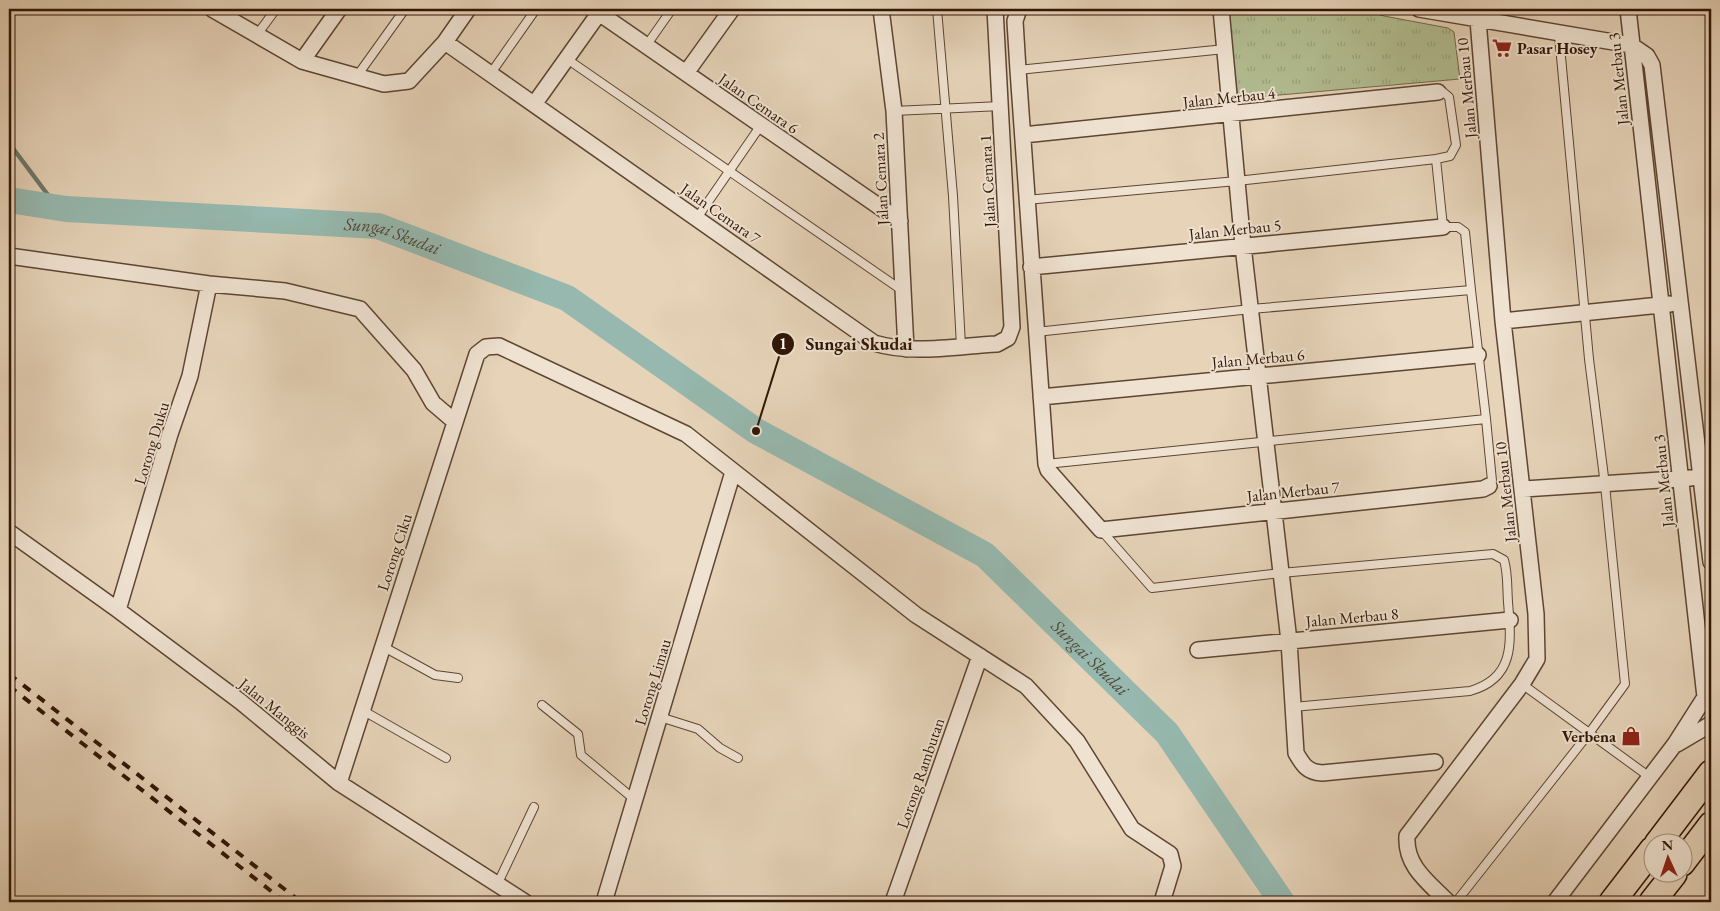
<svg xmlns="http://www.w3.org/2000/svg" width="1720" height="911" font-family="'EB Garamond',serif">
<defs>
<pattern id="grass-tufts" width="24" height="20" patternUnits="userSpaceOnUse" patternTransform="scale(1.25)"><rect width="24" height="20" fill="#b2bd91"/><path d="M3 7l-1-3M5 7V3M7 7l1-3M15 17l-1-3M17 17v-4M19 17l1-3" fill="none" stroke="#99a27c"/></pattern>
</defs>
<rect width="100%" height="100%" fill="#e6d3b8"/>
<filter id="stains"><feTurbulence type="fractalNoise" baseFrequency=".004" numOctaves="4"/><feColorMatrix values="0 0 0 0 .2 0 0 0 0 .09 0 0 0 0 .02 0 0 0 .5 -.17"/></filter>
<radialGradient id="worn" r=".72"><stop offset=".6" stop-color="#630" stop-opacity="0"/><stop offset="1" stop-color="#630" stop-opacity=".3"/></radialGradient>
<!-- grass -->
<path fill="url(#grass-tufts)" stroke="#716a4b" d="M 1228,9 L 1361,9 L 1384,16 L 1448,28 L 1454,32 L 1460,79 L 1246,98 L 1238,94 L 1234,87 Z"/>
<g fill="none" stroke-linecap="round" stroke-linejoin="round">
<!-- stream -->
<path stroke="#6d776a" stroke-width="4.5" d="M 9,143 L 57,207"/>
<!-- river -->
<path stroke="#96b8ae" stroke-width="26" id="s1" d="M 9,200 L 66,209 L 378,226 L 567,298 L 756,431 L 985,555 L 1167,733 L 1282,902"/>
<defs>
<path id="lane" d="M 937,9 L 953,196 L 961,346
M 256,36 L 276,9
M 646,46 L 672,9
M 567,59 L 903,291
M 1018,70 L 1225,49
M 491,73 L 536,9
M 357,76 L 405,9
M 894,111 L 1001,106
M 1436,159 L 1450,156 L 1456,145 L 1449,97 L 1443,92 L 1438,92
M 1026,200 L 1237,181 L 1436,159 L 1443,227 L 1458,227 L 1465,232 L 1471,290
M 697,218 L 761,125
M 1036,332 L 1251,309 L 1471,290 L 1486,419
M 1046,464 L 1486,419 L 1492,481 L 1489,486
M 1101,530 L 1152,588 L 1281,573 L 1493,554 L 1504,560 C 1508,573 1507,588 1508,602 C 1511,641 1516,678 1470,691 L 1293,707
M 382,646 L 435,675 L 458,678
M 1522,684 L 1651,778
M 542,705 L 578,734 L 581,755 L 635,800
M 362,710 L 446,758
M 660,717 L 698,729 L 720,748 L 738,758
M 497,885 L 534,807
M 1456,902 L 1590,732 L 1625,684 L 1605,485 L 1589,359 L 1559,35"/>
<path id="street" d="M 212,9 L 302,61 L 384,84 L 409,81 L 445,42 L 468,9
M 881,9 L 894,111 L 906,349
M 1019,9 L 1015,21 L 1018,70 L 1046,464 L 1048,470 L 1101,530 L 1483,489 L 1489,486
M 1221,9 L 1243,246 L 1289,641 L 1296,753 C 1303,765 1307,772 1322,773 L 1435,762
M 1419,9 L 1631,45 L 1647,56 L 1652,65 L 1711,562
M 599,13 L 900,221
M 445,42 L 874,343 C 913,355 957,346 997,344 L 1008,338 L 1012,327 L 995,9
M 302,61 L 339,9
M 686,73 L 732,9
M 535,103 L 602,9
M 1023,135 L 1438,92
M 9,256 L 209,284 L 285,291 L 360,309 L 414,370 L 433,403 L 454,421
M 1031,267 L 1443,227
M 1503,321 L 1670,304
M 1041,397 L 1478,355
M 1523,489 L 1691,478
M 9,532 L 118,610 L 241,702 L 339,783 L 525,902
M 118,610 L 170,434 L 190,376 L 209,284
M 1198,650 L 1510,620
M 1677,744 L 1711,724
M 339,783 L 477,354 L 486,347 L 499,346 L 686,434 L 916,615 L 1026,686 L 1077,741 L 1132,829 L 1170,854 L 1173,866 L 1162,902
M 604,902 L 733,472
M 893,902 L 980,656
M 1448,902 C 1428,882 1405,866 1407,836 L 1522,684 L 1537,659 L 1536,614 L 1503,321 L 1478,20
M 1555,902 L 1675,744 L 1705,697 L 1628,9"/>
<path id="primary" d="M 1657,844 L 1711,773
M 1682,863 L 1711,825
M 1612,902 L 1652,850
M 1652,902 L 1674,874"/>
</defs>
<!-- lane casing -->
<use href="#lane" stroke="#5e4532" stroke-width="10"/>
<!-- street casing -->
<use href="#street" stroke="#5e4532" stroke-width="18"/>
<!-- primary casing -->
<use href="#primary" stroke="#301605" stroke-width="28"/>
<!-- lane -->
<use href="#lane" stroke="#efe2d1" stroke-width="8"/>
<!-- street -->
<use href="#street" stroke="#efe2d1" stroke-width="15"/>
<!-- primary -->
<use href="#primary" stroke="#e6d3b8" stroke-width="25"/>
<!-- rail -->
<path stroke="#301605" stroke-width="4" stroke-dasharray="9 9" stroke-linecap="butt" d="M 9,674 L 301,902
M 9,686 L 285,902"/>
</g>
<!-- icons -->
<defs>
<symbol id="supermarket-bare" viewBox="-9 -9 18 18"><path d="M-6-5.5h2.5l.6 2H6L4.5 2H-2.5L-4.4-4H-6ZM-1.5 3.2a1.3 1.3 0 1 0 .1 0ZM3 3.2a1.3 1.3 0 1 0 .1 0Z" fill="#8f2418" stroke="#efe2d1" stroke-width="2.5" paint-order="stroke"/></symbol>
<symbol id="shop-bare" viewBox="-9 -9 18 18"><path d="M-5-2.5h2.3a2.7 3.5 0 0 1 5.4 0H5L5.5 6h-11ZM-1.5-2.5h3a1.5 2.3 0 0 0-3 0Z" fill="#8f2418" stroke="#efe2d1" stroke-width="2.5" paint-order="stroke"/></symbol>
</defs>
<g fill-rule="evenodd">
<use href="#supermarket-bare" x="1488" y="34" width="28" height="28"/>
<use href="#shop-bare" x="1617" y="722" width="28" height="28"/>
</g>
<g text-anchor="middle" stroke-width="4" stroke-linejoin="round" paint-order="stroke">
<!-- poi labels -->
<g font-size="16" font-weight="bold" fill="#301605" stroke="#efe2d1" text-anchor="start">
<text x="1517" y="54">Pasar Hosey</text>
<text x="1616" y="742" text-anchor="end">Verbena</text>
</g>
<!-- street labels -->
<g font-size="16" fill="#301605" stroke="#efe2d1">
<text transform="translate(1618 79) rotate(-96)" y="6">Jalan Merbau 3</text>
<text transform="translate(1466 88) rotate(-95)" y="6">Jalan Merbau 10</text>
<text transform="translate(1229 97) rotate(-6)" y="6">Jalan Merbau 4</text>
<text transform="translate(759 103) rotate(35)" y="6">Jalan Cemara 6</text>
<text transform="translate(880 179) rotate(-93)" y="6">Jalan Cemara 2</text>
<text transform="translate(987 181) rotate(-93)" y="6">Jalan Cemara 1</text>
<text transform="translate(721 213) rotate(35)" y="6">Jalan Cemara 7</text>
<text transform="translate(1235 229) rotate(-6)" y="6">Jalan Merbau 5</text>
<text transform="translate(1258 358) rotate(-5)" y="6">Jalan Merbau 6</text>
<text transform="translate(151 443) rotate(-73)" y="6">Lorong Duku</text>
<text transform="translate(1663 481) rotate(-96)" y="6">Jalan Merbau 3</text>
<text transform="translate(1293 491) rotate(-6)" y="6">Jalan Merbau 7</text>
<text transform="translate(1505 492) rotate(-96)" y="6">Jalan Merbau 10</text>
<text transform="translate(394 552) rotate(-72)" y="6">Lorong Ciku</text>
<text transform="translate(1352 617) rotate(-5)" y="6">Jalan Merbau 8</text>
<text transform="translate(652 682) rotate(-73)" y="6">Lorong Limau</text>
<text transform="translate(275 708) rotate(39)" y="6">Jalan Manggis</text>
<text transform="translate(920 773) rotate(-71)" y="6">Lorong Rambutan</text>
</g>
<!-- water labels -->
<g font-size="18" font-style="italic" fill="#4f4738" stroke="#efe2d1">
<text dy="6" stroke="none"><textPath href="#s1" startOffset="386">Sungai Skudai</textPath></text>
<text dy="6" stroke="none"><textPath href="#s1" startOffset="1211">Sungai Skudai</textPath></text>
</g>
</g>
<!-- callouts -->
<path fill="none" stroke="#301605" stroke-width="2" d="M756 431L783 344"/>
<g fill="#301605" stroke="#efe2d1" stroke-width="2">
<circle cx="756" cy="431" r="5"/>
<circle cx="783" cy="344" r="12"/>
</g>
<g font-size="15" text-anchor="middle" font-weight="bold" fill="#fff">
<text x="783" y="349">1</text>
</g>
<g font-size="18" text-anchor="middle" font-weight="bold" fill="#301605" stroke="#efe2d1" stroke-width="4" stroke-linejoin="round" paint-order="stroke">
<text x="859" y="350">Sungai Skudai</text>
</g>
<!-- margin -->
<rect width="1720" height="911" fill="none" stroke="#e6d3b8" stroke-width="30"/>
<rect x="10" y="10" width="1700" height="891" fill="none" stroke="#301605" stroke-width="2.5"/>
<rect x="15" y="15" width="1690" height="881" fill="none" stroke="#301605"/>
<!-- north arrow -->
<g transform="translate(1668 858) rotate(357)"><circle r="24" fill="#efe2d1" stroke="#a3907f"/>
<path d="M0-4L9 19L0 12L-9 19Z" fill="#8f2418"/>
<text y="-8" font-size="14" font-weight="bold" text-anchor="middle" fill="#301605">N</text>
</g>
<rect width="100%" height="100%" filter="url(#stains)"/>
<rect width="100%" height="100%" fill="url(#worn)"/>
</svg>
